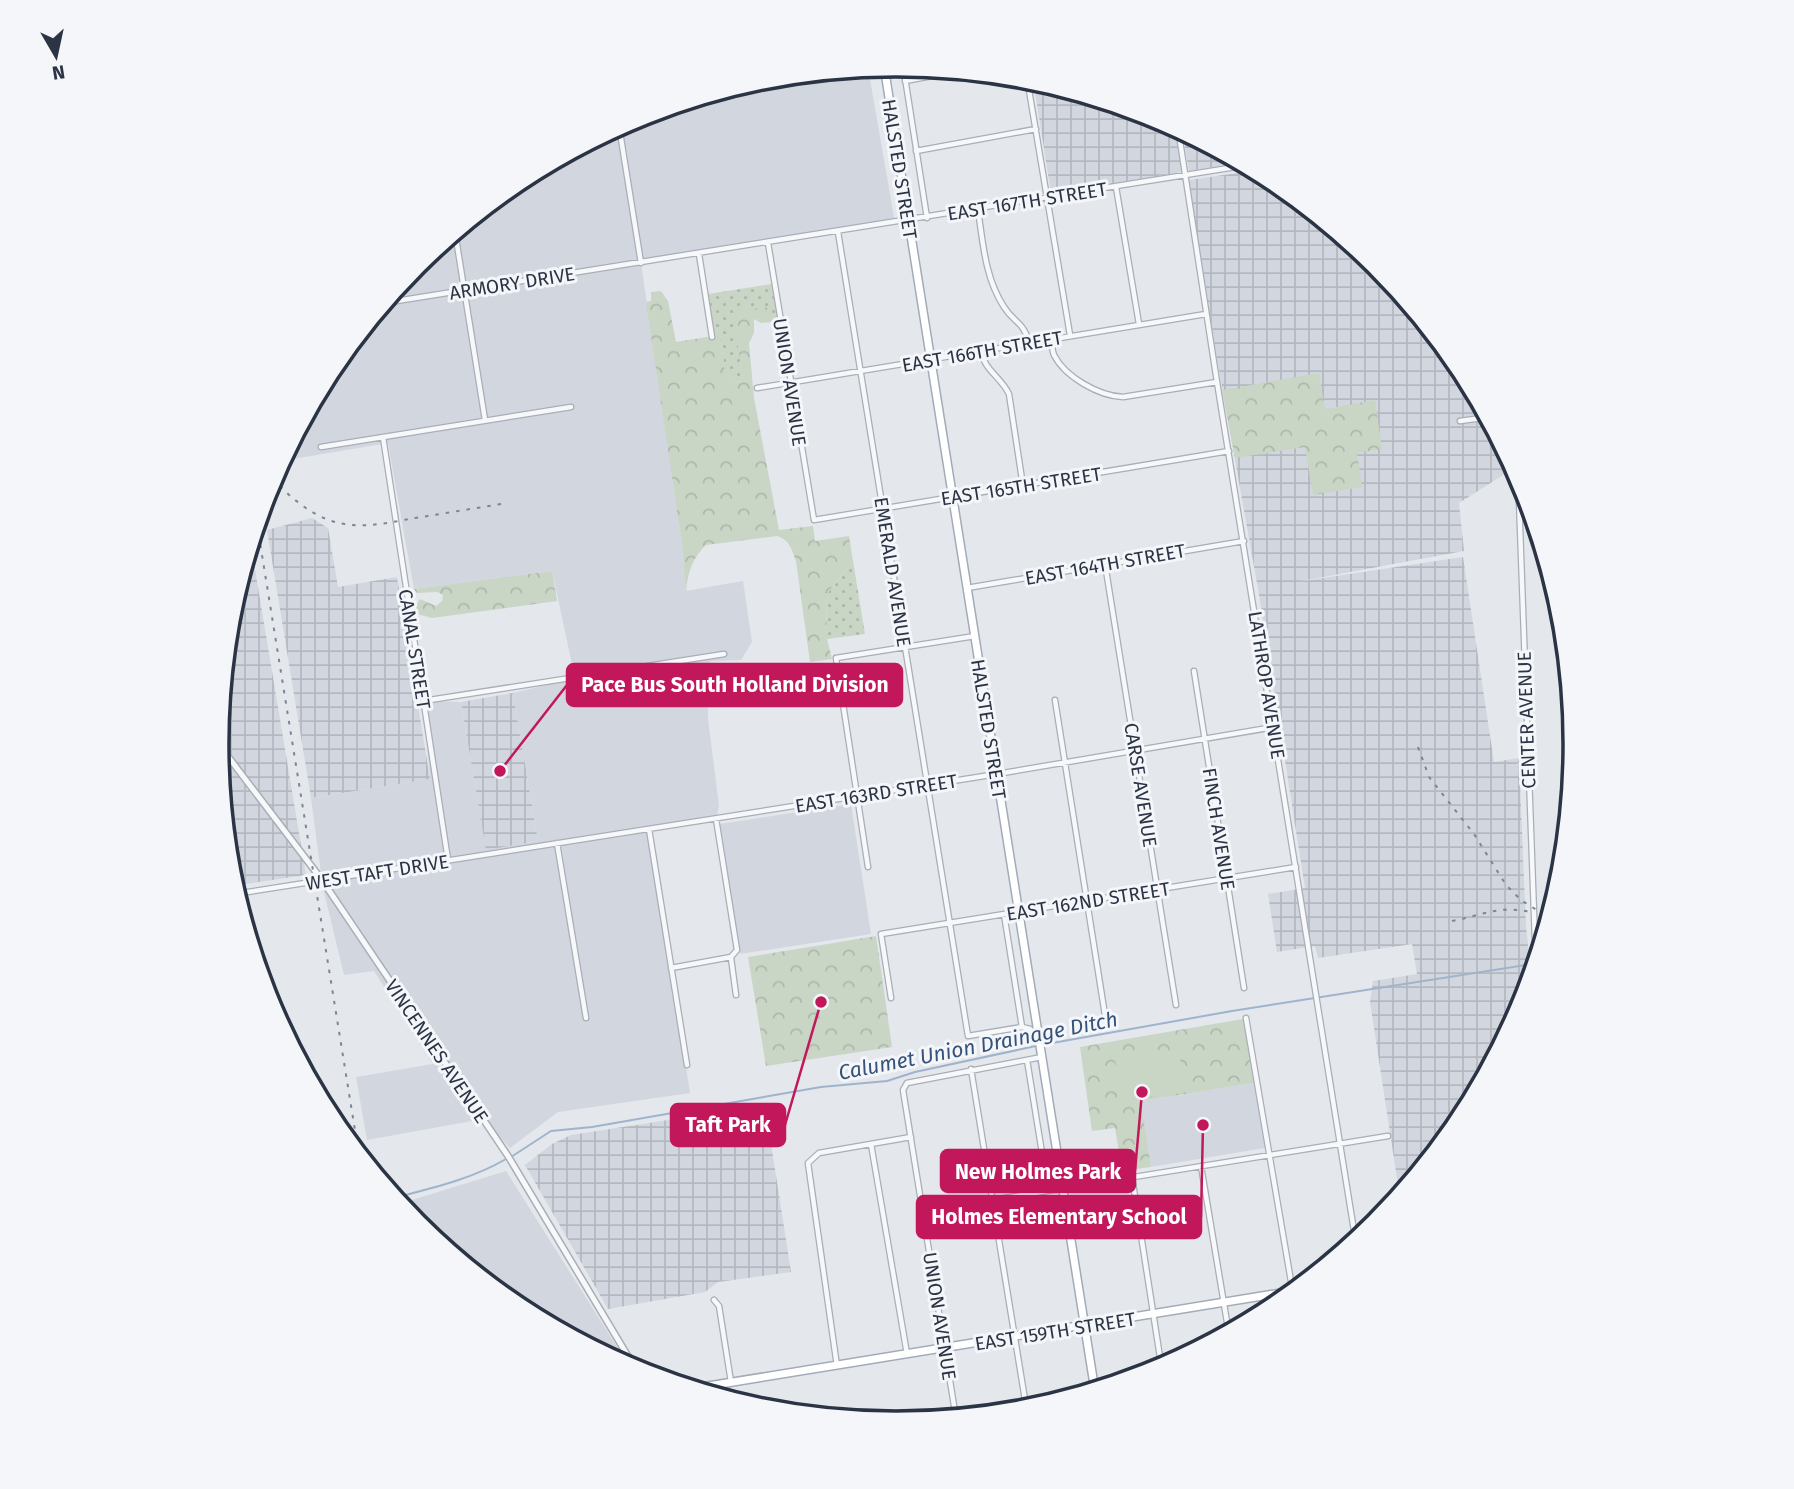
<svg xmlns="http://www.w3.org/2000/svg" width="1794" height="1489" font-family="'Fira Sans',sans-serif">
<defs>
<pattern id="industrial-grid" width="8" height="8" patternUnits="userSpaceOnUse" patternTransform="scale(1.75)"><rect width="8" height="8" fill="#d2d6de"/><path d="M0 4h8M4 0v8" fill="none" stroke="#b4b8c0"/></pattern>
<pattern id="grass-dots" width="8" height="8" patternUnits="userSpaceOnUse" patternTransform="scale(1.75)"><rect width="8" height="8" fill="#c9d6c5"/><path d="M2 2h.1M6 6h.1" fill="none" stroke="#adb8ab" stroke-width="1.8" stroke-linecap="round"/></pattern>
<pattern id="forest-crowns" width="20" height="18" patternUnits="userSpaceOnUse" patternTransform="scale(1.75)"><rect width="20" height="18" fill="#c9d6c5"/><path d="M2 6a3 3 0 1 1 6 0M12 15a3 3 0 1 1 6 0" fill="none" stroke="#adb8ab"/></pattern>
</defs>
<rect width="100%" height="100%" fill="#e4e7ec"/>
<!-- built -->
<path fill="#d2d6de" d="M 868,68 L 895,223 L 641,263 L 682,544 L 686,591 L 743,581 L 752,642 L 741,660 L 711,661 L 709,665 L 714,689 L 708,703 L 708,719 L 719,806 L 716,819 L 650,829 L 690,1093 L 558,1112 L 510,1148 L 483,1119 L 367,1140 L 356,1077 L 433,1064 L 374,971 L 344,975 L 323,888 L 311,798 L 430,779 L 423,701 L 461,702 L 486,849 L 538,841 L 513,693 L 575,678 L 552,571 L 414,589 L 388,443 L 281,461 L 332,367 L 417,264 L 520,179 L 637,116 L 765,78 Z
M 1548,559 L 1564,612 L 1575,723 Z
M 851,804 L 871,934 L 740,954 L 720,824 Z
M 1254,1083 L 1265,1148 L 1151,1167 L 1141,1101 Z
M 506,1171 L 631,1369 L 519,1309 L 416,1225 L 399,1204 Z"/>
<!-- industrial -->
<path fill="url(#industrial-grid)" d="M 1033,79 L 1157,117 L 1174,126 L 1182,172 L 1051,193 Z
M 1182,130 L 1242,162 L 1189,171 Z
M 1258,170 L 1275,180 L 1378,264 L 1462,367 L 1508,452 L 1511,470 L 1459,503 L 1464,551 L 1296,582 L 1463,557 L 1494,762 L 1519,758 L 1526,926 L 1532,982 L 1525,1005 L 1462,1122 L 1400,1198 L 1370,1002 L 1373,981 L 1417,974 L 1412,944 L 1318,958 L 1315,946 L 1277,952 L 1268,894 L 1305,888 L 1258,589 L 1216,353 L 1189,180 Z
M 312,518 L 328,528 L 338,587 L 397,577 L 430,779 L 311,798 L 267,530 Z
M 251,545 L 306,875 L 233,886 L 217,744 L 230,611 Z
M 513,693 L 538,841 L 486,850 L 461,702 Z
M 765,1105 L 791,1272 L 718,1282 L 705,1292 L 608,1309 L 525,1165 L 552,1144 L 571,1135 Z"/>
<!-- grass -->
<path fill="url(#grass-dots)" d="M 772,284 L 779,323 L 772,324 L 774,319 L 734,311 L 743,381 L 737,382 L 725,372 L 720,336 L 714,336 L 708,294 Z
M 853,561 L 865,634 L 827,639 L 826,595 Z"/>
<!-- forest -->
<path fill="url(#forest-crowns)" d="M 661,291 L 668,301 L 676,342 L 720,335 L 725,371 L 737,382 L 743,381 L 733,311 L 770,307 L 774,319 L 771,322 L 761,323 L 754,319 L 754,333 L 749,343 L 754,398 L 779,530 L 813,526 L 815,541 L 849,536 L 853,561 L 826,595 L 827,639 L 832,659 L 810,662 L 796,561 C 792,550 789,539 777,536 L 706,545 C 692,559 688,572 686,592 L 682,544 L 646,302 L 651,301 L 651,292 Z
M 1319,373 L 1325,409 L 1375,400 L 1382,449 L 1357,453 L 1362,487 L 1313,495 L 1305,447 L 1235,458 L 1222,390 Z
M 552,571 L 557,601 L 432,618 L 417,614 L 416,606 L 420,599 L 436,606 L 442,601 L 443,595 L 437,592 L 417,593 L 414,589 Z
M 876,936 L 892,1047 L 766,1066 L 748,957 Z
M 1243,1019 L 1254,1083 L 1141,1101 L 1151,1167 L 1122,1171 L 1115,1128 L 1092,1131 L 1080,1047 Z"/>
<!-- pitch -->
<path fill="#c9d6c5" d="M 1179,1050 L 1184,1093 L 1120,1100 L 1115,1057 Z"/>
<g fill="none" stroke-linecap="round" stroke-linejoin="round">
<!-- stream -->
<path stroke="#9fb4cc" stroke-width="2" d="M 1041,1045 L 1232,1011 L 1533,964
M 511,1157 L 551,1131 L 592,1127 L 821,1087 L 887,1081 L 915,1072 L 1036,1046
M 394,1198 C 432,1188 472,1179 506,1159"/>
<defs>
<path id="minor" d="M 903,65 L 927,218
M 1027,78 L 1070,335
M 905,81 L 959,71
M 619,126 L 641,263
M 1178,128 L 1217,382 L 1356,1243
M 916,151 L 1036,129
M 1116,187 L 1139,324
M 978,210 C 983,243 985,278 1004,307 C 1014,323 1023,321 1029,342
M 455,232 L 485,420
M 838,232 L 968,1036 L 1022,1027 L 1030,1029 L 1038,1037
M 768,243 L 814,520 L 1229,451
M 699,254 L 712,337
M 396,289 L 398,301
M 384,303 L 1248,165
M 1051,339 C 1052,344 1052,350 1054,355 C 1065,377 1099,396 1123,397 L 1217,382
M 981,351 C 984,370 1001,377 1009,394 L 1023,486
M 757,388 L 1206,314
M 1460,421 L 1489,417
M 383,437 L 448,860
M 321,447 L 571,407
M 1518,472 L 1536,969
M 1105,564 L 1176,1005
M 967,588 L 1244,541
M 1194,671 L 1244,988
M 1055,700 L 1105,1015
M 423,701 L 724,654
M 649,829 L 687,1065
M 557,843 L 586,1018
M 868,867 L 836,658 L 975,636
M 235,894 L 997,774 L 1274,727
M 1004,914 L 1022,1027
M 731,958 L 736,995
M 671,968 L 731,957 L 737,950 L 716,819
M 891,998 L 881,934 L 1296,867
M 1246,1018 L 1293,1293
M 1027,1060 L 1048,1190
M 971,1069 L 1027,1412
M 871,1144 L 907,1354
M 1201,1166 L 1229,1334
M 1132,1177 L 1162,1370
M 923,1211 L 1388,1136
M 714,1300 L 719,1306 L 731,1382
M 837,1366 L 808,1163 L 819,1153 L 911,1137
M 956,1418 L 903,1090 L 907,1083 L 1042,1057"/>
<path id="tertiary" d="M 217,742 L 322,880 L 508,1156 L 638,1373"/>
<path id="primary" d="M 884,66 L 1095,1391
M 681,1386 L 696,1384 L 702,1387 L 1299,1290"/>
</defs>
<!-- minor casing -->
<use href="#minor" stroke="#a9aeb7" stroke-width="7"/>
<!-- tertiary casing -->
<use href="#tertiary" stroke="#a9aeb7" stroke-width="8"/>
<!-- primary casing -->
<use href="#primary" stroke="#a3abb8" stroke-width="10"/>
<!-- minor -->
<use href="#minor" stroke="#f7f8fa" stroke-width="4.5"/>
<!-- tertiary -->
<use href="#tertiary" stroke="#f7f8fa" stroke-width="5"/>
<!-- primary -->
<use href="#primary" stroke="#fff" stroke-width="7"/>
<!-- rail -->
<path stroke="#7d8696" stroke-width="2" stroke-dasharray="3.5 7" stroke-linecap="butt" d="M 273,478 C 288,497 315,518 339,523 C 364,529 391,522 415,518 C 446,513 477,508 507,503
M 257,524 L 359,1155
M 1418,747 L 1429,777 L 1474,834 L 1506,885 L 1521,900 L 1551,919
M 1452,921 C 1483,915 1501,904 1534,913"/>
</g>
<g text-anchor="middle" stroke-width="6" stroke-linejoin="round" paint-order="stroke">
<!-- street labels -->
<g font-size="19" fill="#2b3445" stroke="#f4f6f9">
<text transform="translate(900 169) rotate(81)" y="7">HALSTED STREET</text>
<text transform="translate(1027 201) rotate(-9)" y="7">EAST 167TH STREET</text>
<text transform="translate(512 283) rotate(-9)" y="7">ARMORY DRIVE</text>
<text transform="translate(982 351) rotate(-10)" y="7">EAST 166TH STREET</text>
<text transform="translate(790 382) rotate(81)" y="7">UNION AVENUE</text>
<text transform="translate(1021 486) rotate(-9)" y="7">EAST 165TH STREET</text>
<text transform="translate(1105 564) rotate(-10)" y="7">EAST 164TH STREET</text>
<text transform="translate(893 572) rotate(81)" y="7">EMERALD AVENUE</text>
<text transform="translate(415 649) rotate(81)" y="7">CANAL STREET</text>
<text transform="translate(1267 685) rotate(81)" y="7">LATHROP AVENUE</text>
<text transform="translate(1526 720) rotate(-92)" y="7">CENTER AVENUE</text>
<text transform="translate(989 729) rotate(81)" y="7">HALSTED STREET</text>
<text transform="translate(1141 785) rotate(81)" y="7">CARSE AVENUE</text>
<text transform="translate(876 793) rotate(-9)" y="7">EAST 163RD STREET</text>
<text transform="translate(1219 829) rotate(81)" y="7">FINCH AVENUE</text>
<text transform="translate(377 872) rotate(-9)" y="7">WEST TAFT DRIVE</text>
<text transform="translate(1088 901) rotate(-9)" y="7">EAST 162ND STREET</text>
<text transform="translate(437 1051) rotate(56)" y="7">VINCENNES AVENUE</text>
<text transform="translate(940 1316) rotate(81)" y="7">UNION AVENUE</text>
<text transform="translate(1055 1331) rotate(-9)" y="7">EAST 159TH STREET</text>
</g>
<!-- water labels -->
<g font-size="21" font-style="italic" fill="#34527a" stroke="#f4f6f9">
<text transform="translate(978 1046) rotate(-11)" y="7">Calumet Union Drainage Ditch</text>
</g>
</g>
<!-- crop -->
<path d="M0 0H1794V1489H0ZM229 744a667 667 0 1 1 1334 0a667 667 0 1 1-1334 0Z" fill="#f4f6f9" fill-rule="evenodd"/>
<path fill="none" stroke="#2b3445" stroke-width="3.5" d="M229 744a667 667 0 1 1 1334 0a667 667 0 1 1-1334 0Z"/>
<!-- callouts -->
<path fill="none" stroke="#c2185b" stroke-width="2.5" d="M500 771L567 685M821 1002L785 1125M1142 1092L1135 1171M1203 1125L1201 1217"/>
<g fill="#c2185b" stroke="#f4f6f9" stroke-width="2.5">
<circle cx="500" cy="771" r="7"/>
<circle cx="821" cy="1002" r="7"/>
<circle cx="1142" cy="1092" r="7"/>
<circle cx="1203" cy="1125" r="7"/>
</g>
<g fill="#c2185b" stroke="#c2185b" stroke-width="2.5">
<rect x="567" y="664" width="335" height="42" rx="7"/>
<rect x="671" y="1104" width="114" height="42" rx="7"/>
<rect x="941" y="1150" width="194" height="42" rx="7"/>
<rect x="917" y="1196" width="284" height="42" rx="7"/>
</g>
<g font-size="21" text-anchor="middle" font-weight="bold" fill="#fff">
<text x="735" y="692">Pace Bus South Holland Division</text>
<text x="728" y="1132">Taft Park</text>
<text x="1038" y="1179">New Holmes Park</text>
<text x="1059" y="1224">Holmes Elementary School</text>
</g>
<!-- north arrow -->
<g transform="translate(56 56) rotate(171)" stroke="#f4f6f9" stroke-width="5" paint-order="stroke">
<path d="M0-5L12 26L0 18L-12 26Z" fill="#2b3445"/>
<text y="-10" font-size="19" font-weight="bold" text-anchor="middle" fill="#2b3445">N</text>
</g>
</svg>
